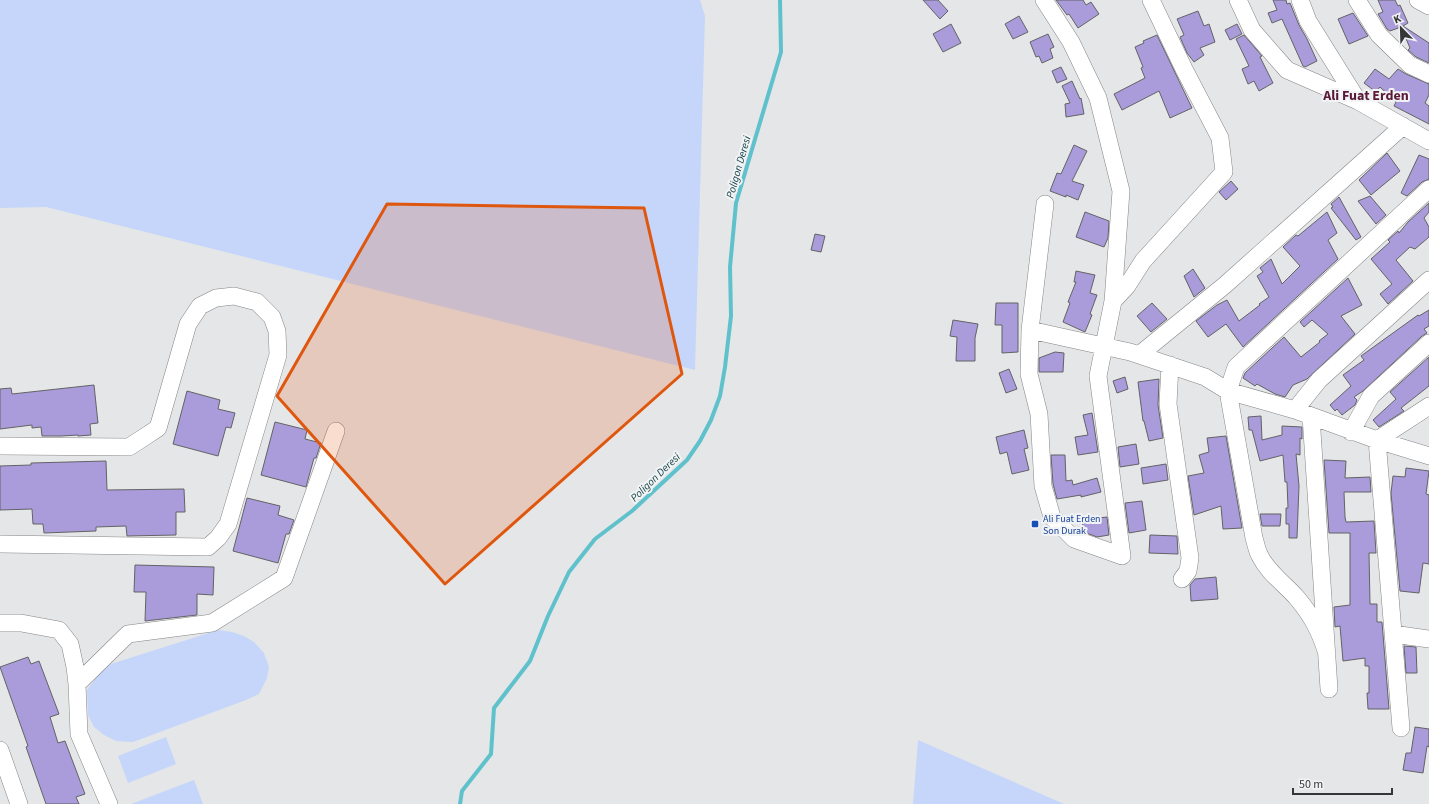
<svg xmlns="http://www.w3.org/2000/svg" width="1429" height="804" font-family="'Source Sans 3',sans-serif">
<rect width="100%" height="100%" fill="#e5e6e8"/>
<!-- green -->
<path fill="#c5d6fa" d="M 0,0 L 700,0 L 705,16 L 695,370 L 46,207 L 0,208 Z
M 218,630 L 232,632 L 244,636 L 254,642 L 264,653 L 269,667 L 267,678 L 259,694 L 246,700 L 133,742 L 116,741 L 104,735 L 94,727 L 88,715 L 87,690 L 100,672 L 111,664 Z
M 166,737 L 176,764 L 128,783 L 118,756 Z
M 918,740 L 1064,804 L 913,804 Z
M 194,780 L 203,804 L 131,804 Z"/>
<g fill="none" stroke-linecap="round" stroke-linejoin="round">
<!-- stream -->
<path stroke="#5fc1cb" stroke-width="4" d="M 460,804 L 462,791 L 491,754 L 494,708 L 530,661 L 548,616 L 569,572 L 595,539 L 632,511 L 687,460 L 700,441 L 711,420 L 720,396 L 725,367 L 731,316 L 730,267 L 736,203 L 781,52 L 780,0"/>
</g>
<!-- building -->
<path fill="#aa9bdb" stroke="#636365" d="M 923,0 L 938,0 L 948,11 L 940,19 Z
M 1056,0 L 1083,0 L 1086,5 L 1091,2 L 1099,14 L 1078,28 L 1069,14 L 1067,15 Z
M 1273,0 L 1286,0 L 1287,4 L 1290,3 L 1299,25 L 1307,39 L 1317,61 L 1305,67 L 1303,66 L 1282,19 L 1272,23 L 1268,13 L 1277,10 Z
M 1378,0 L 1395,0 L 1398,6 L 1400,5 L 1408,23 L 1403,26 L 1429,43 L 1429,63 L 1416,57 L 1408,50 L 1410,48 L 1401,27 L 1390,31 L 1387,29 L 1378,14 L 1383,12 Z
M 1198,11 L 1204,26 L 1209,24 L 1215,42 L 1200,48 L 1204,55 L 1194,62 L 1187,53 L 1180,37 L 1184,35 L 1177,19 Z
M 1353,13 L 1368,36 L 1349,44 L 1338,19 Z
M 1019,16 L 1028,32 L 1013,39 L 1005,24 Z
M 951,24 L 961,43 L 943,52 L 933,34 Z
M 1237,24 L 1242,34 L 1230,40 L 1225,30 Z
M 1048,34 L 1054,47 L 1050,49 L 1053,58 L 1042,63 L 1039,56 L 1036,57 L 1030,42 Z
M 1157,35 L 1192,108 L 1170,118 L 1159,91 L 1122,110 L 1114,94 L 1145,78 L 1141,68 L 1143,67 L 1135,47 L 1144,43 L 1143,41 Z
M 1244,35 L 1262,56 L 1260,57 L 1273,83 L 1259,91 L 1254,81 L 1248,84 L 1242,69 L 1249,66 L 1236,39 Z
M 1061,67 L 1067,79 L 1057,83 L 1052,71 Z
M 1375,69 L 1389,79 L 1398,69 L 1406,74 L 1429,84 L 1429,95 L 1425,103 L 1429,106 L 1429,124 L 1394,106 L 1396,102 L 1380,87 L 1376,92 L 1364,83 Z
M 1072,81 L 1080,99 L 1081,98 L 1084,114 L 1066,117 L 1065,104 L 1070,103 L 1062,86 Z
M 1074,145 L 1087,151 L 1072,181 L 1084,185 L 1078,200 L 1066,195 L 1066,197 L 1050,191 L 1057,173 L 1061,174 Z
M 1387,153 L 1400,171 L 1371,195 L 1359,180 Z
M 1419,155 L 1429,159 L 1429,179 L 1422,182 L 1407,196 L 1401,193 Z
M 1231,181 L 1238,189 L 1226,200 L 1219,192 Z
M 1370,196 L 1386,215 L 1376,224 L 1358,201 Z
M 1339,197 L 1361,237 L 1356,240 L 1331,208 L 1333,207 L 1331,204 Z
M 1429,203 L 1429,212 L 1424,218 L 1429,227 L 1429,237 L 1415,249 L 1410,247 L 1396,260 L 1413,281 L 1388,304 L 1380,294 L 1392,284 L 1371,259 L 1390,242 L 1388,240 L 1398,231 L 1399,233 L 1408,222 Z
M 1085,212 L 1109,221 L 1108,238 L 1104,247 L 1076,237 Z
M 1327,212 L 1337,233 L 1328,240 L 1338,259 L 1243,347 L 1226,324 L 1208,337 L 1196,321 L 1217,305 L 1227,300 L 1239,321 L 1260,305 L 1259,304 L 1269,297 L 1257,276 L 1263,272 L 1260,268 L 1271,259 L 1282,284 L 1300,266 L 1283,247 L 1296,235 L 1298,236 Z
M 815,234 L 825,236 L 821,252 L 811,250 Z
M 1193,269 L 1205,288 L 1194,297 L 1184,276 Z
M 1076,271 L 1095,275 L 1090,293 L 1097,295 L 1090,314 L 1092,315 L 1085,332 L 1063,322 L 1070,303 L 1068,302 L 1076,282 L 1074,282 Z
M 1348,278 L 1362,305 L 1341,316 L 1355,334 L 1307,379 L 1293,385 L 1285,397 L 1275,394 L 1257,384 L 1255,386 L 1243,378 L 1245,373 L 1284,337 L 1301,357 L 1320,342 L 1319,341 L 1328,334 L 1312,320 L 1304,327 L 1300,322 Z
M 996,303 L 1018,303 L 1018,352 L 1002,353 L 1002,325 L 995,325 Z
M 1152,303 L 1167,319 L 1151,332 L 1137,316 Z
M 1429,310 L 1429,326 L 1424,329 L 1427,333 L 1422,336 L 1363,391 L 1354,397 L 1357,400 L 1355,405 L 1342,415 L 1337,409 L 1335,411 L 1330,405 L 1351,386 L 1343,375 L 1364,360 L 1361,356 L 1418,315 L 1419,316 Z
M 953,320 L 978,324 L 975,338 L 975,361 L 956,361 L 957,337 L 950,336 Z
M 1055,352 L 1064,353 L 1063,372 L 1039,372 L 1039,358 Z
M 1429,357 L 1429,386 L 1401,408 L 1404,411 L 1379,427 L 1373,420 L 1396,399 L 1390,392 Z
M 1009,369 L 1017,389 L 1006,393 L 999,373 Z
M 1125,377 L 1128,389 L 1117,393 L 1113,381 Z
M 1159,379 L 1158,405 L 1163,438 L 1149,441 L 1144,421 L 1143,421 L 1138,382 Z
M 94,385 L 98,423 L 90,424 L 91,435 L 78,436 L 78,435 L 61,436 L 42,436 L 41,427 L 32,428 L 32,425 L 0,429 L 0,389 L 11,388 L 12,394 Z
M 187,391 L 220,400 L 218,409 L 235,413 L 231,428 L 226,427 L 218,456 L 173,444 Z
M 1092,413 L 1098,452 L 1078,455 L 1075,437 L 1088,435 L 1083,415 Z
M 1261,416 L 1262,440 L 1282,435 L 1282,426 L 1302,427 L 1302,439 L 1300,438 L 1300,455 L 1296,454 L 1299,486 L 1297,538 L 1289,538 L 1289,524 L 1286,524 L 1286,508 L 1288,508 L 1287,482 L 1285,482 L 1283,455 L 1260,461 L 1252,430 L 1249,430 L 1248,417 Z
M 275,422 L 307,430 L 305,439 L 321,443 L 316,458 L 314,458 L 306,487 L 261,475 Z
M 1024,430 L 1028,448 L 1024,449 L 1029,470 L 1012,474 L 1007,452 L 1000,454 L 996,437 Z
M 1226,436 L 1242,528 L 1223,529 L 1221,506 L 1194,515 L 1188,476 L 1204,473 L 1199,455 L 1209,452 L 1207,438 Z
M 1136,444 L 1139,464 L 1120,467 L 1118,447 Z
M 1051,455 L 1065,455 L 1066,481 L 1072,480 L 1073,485 L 1097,478 L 1101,492 L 1081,497 L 1081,495 L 1057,499 L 1053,484 Z
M 1324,460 L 1346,461 L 1345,478 L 1370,477 L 1371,492 L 1344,492 L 1345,517 L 1346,522 L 1374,521 L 1376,553 L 1369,553 L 1370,604 L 1377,604 L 1377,622 L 1382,622 L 1389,709 L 1368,709 L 1367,693 L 1369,693 L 1369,666 L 1365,666 L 1365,658 L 1343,661 L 1340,626 L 1335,627 L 1334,607 L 1350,605 L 1350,533 L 1329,533 Z
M 106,461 L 107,490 L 184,489 L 185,512 L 176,512 L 176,535 L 127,536 L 126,526 L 96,527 L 96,531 L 44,533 L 43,524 L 33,524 L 32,509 L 0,510 L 0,466 L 31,465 L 31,463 Z
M 1166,464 L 1168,480 L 1143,484 L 1141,468 Z
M 1406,468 L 1429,471 L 1426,494 L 1429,495 L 1429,564 L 1423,563 L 1419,593 L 1400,591 L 1391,493 L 1393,476 L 1405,477 Z
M 247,498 L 280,506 L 278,515 L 294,520 L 289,534 L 286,534 L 278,563 L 233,551 Z
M 1142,501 L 1146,530 L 1129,533 L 1125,503 Z
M 1260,514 L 1281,514 L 1280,526 L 1262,526 Z
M 1107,517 L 1109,535 L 1097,537 L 1084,532 L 1082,520 Z
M 1150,535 L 1177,536 L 1178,554 L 1149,553 Z
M 135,565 L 214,567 L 213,595 L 197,594 L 197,615 L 145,621 L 146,592 L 134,592 Z
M 1216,577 L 1218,599 L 1191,601 L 1190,585 L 1195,579 Z
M 1404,646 L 1416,647 L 1417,673 L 1406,673 Z
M 28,657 L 31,664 L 39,661 L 59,714 L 50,717 L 58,743 L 65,741 L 85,794 L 76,797 L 79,804 L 46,804 L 26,747 L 28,746 L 0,667 Z
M 1415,727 L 1429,729 L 1429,747 L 1427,746 L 1423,773 L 1403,770 L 1406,753 L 1411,753 Z"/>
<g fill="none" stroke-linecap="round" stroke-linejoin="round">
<defs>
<path id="minor" d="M 1044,0 L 1071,42 L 1098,98 L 1121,191 L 1113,301 L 1098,376 L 1122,556 L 1074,539 L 1052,517 L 1043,486 L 1039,414 L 1029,374 L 1030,330 L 1045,204
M 1238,0 L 1252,30 L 1287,70 L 1358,101 L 1429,141
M 1300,0 L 1308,21 L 1358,101
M 1357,0 L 1379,35 L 1410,65 L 1429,74
M 1418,0 L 1429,6
M 1113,301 L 1127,286 L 1143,261 L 1224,172 L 1220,138 L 1184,69 L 1151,0
M 1030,330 L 1130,352 L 1205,377 L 1228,391 L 1295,410 L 1377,440 L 1401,728
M 1139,355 L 1225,285 L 1403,126
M 1170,365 L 1168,404 L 1190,558 L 1188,571 L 1182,579
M 1429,406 L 1377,440 L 1429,456
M 1295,410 L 1319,380 L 1429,280
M 1311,416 L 1329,689
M 1351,432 L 1371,396 L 1429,343
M 0,446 L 129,447 L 146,436 L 158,428 L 188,324 L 200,306 L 216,298 L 234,296 L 257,302 L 272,317 L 277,331 L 278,355 L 228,524 L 218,538 L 208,547 L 0,544
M 0,623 L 21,623 L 59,630 L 70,644 L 75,667 L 77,684 L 79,734 L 109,804
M 1393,634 L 1429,639
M 1327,654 C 1320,631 1312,616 1297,598 C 1285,584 1268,573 1260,556 C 1257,551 1256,544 1254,538 L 1228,391 L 1236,367 L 1429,189
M 77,684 L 128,634 L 212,623 L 284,578 L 336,431
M 0,750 L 19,804"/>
</defs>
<!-- minor casing -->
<use href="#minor" stroke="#848586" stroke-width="18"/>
<!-- minor -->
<use href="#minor" stroke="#fff" stroke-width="17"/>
</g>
<!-- marked area -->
<path fill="#df570e" fill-opacity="0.2" stroke="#df570e" stroke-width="3" stroke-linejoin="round" d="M 387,204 L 644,208 L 682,374 L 445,584 L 277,396 Z"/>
<!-- markers -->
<rect fill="#1a4fb4" stroke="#f2f3f5" stroke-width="1.5" x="1031" y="520" width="8" height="8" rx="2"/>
<g text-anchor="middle" stroke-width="4" stroke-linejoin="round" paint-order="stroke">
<!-- transit labels -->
<g font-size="10" fill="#164399" stroke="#f2f3f5" text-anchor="start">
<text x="1043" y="522">Ali Fuat Erden<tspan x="1043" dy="12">Son Durak</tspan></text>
</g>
<!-- water labels -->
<g font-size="11" font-style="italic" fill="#184549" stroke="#f2f3f5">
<text transform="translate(738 167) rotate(-74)" y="4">Poligon Deresi</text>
<text transform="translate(655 477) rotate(-44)" y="4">Poligon Deresi</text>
</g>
<!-- district labels -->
<g font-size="14" font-weight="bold" fill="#591937" stroke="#f2f3f5">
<text x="1366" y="100">Ali Fuat Erden</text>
</g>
</g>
<!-- north arrow -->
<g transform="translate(1401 28) rotate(337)" stroke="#f2f3f5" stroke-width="3" paint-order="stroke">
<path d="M0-3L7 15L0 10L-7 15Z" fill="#353636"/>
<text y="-6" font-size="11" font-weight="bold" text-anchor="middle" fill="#353636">K</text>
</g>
<!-- scale -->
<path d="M1293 788v6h99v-6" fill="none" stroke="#353636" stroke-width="2"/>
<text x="1299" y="788" font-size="12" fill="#353636" stroke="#f2f3f5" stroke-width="3" paint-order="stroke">50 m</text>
</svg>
